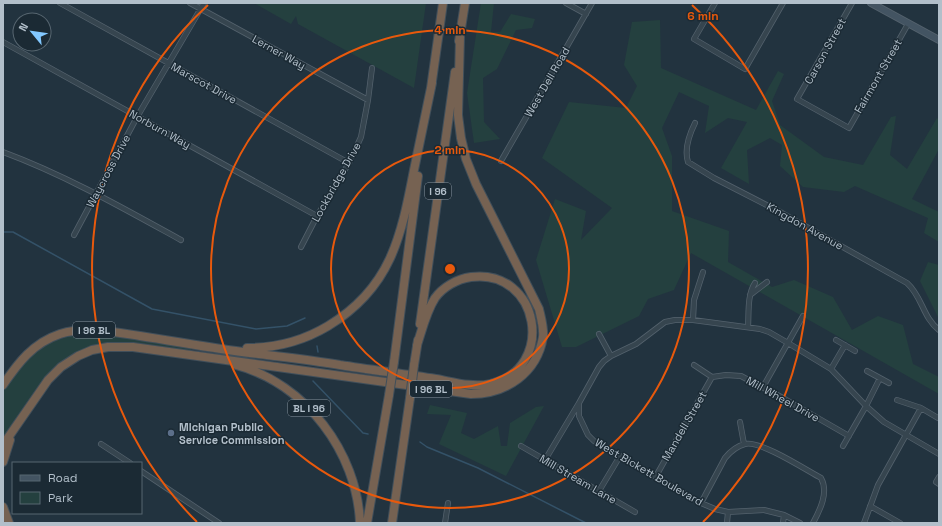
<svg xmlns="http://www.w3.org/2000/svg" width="942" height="526" font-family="'Space Grotesk',sans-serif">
<rect width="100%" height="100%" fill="#22333f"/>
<!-- green -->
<path fill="#24403f" d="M 254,3 L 426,3 L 414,88 L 298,24 L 296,16 L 291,24 Z
M 481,3 L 494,3 L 491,32 L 500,32 L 511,14 L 535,19 L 532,28 L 516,30 L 497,69 L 483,78 L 484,122 L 500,139 L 474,143 L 467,93 Z
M 660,20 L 661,68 L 756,110 L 778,71 L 784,74 L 772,101 L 780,125 L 824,157 L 863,165 L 891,117 L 896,116 L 890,155 L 907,169 L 937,118 L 939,120 L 939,149 L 912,199 L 939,212 L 939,242 L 924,233 L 928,218 L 855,186 L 844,192 L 803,187 L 780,166 L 782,145 L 770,138 L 747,150 L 749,184 L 721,168 L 747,122 L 728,118 L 705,133 L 709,106 L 679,92 L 662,128 L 672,156 L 672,211 L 729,231 L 728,262 L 772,287 L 794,280 L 833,297 L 852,330 L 878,316 L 903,325 L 913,364 L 939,377 L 939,394 L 691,253 L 674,290 L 648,299 L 639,316 L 576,347 L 562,347 L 536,260 L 555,199 L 586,211 L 581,240 L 612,208 L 542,158 L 569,102 L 626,108 L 637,86 L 624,65 L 632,22 Z
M 928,262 L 939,265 L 938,317 L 920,281 Z
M 88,333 L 164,343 L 191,349 L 191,350 L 189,350 C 167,348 144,342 122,342 C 59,341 34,393 3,438 L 3,392 L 16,372 L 28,359 L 38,350 L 51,342 L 70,336 Z
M 430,405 L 467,413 L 461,433 L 474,439 L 498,426 L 501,446 L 507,446 L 510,423 L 536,407 L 544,406 L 506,476 L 439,444 L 451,415 L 427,414 Z"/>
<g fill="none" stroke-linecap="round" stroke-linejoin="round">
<!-- stream -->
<path stroke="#345268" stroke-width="1.5" d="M 3,232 L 13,232 L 152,309 L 256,329 L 287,326 L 305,318
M 317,346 L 318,352
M 313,381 L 363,433 L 368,434
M 420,442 L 427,447 L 478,468 L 586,523"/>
<defs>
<path id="street" d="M 60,3 L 349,163
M 190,3 L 368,100
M 566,3 L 586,14
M 715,3 L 694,39 L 745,69 L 783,3
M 852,3 L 797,99 L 849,128 L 908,24
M 3,42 L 317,216
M 695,123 C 689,135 684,149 688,162 L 714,178 L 782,213 L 907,283 C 922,296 923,318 939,330
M 3,152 C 65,175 123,208 181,240
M 501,161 L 592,3
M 74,235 L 137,117 L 204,3
M 301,247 L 317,216 L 349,163 L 361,137 L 368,100 L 372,68
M 750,295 L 767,282
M 693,320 L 694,300 L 703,272
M 748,327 C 749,313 747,295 755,283
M 599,334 L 611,356
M 836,340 L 855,351
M 694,365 L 712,377 L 726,375 L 741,376 L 783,398 L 849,436
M 831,369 L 845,345
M 867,371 L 889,383
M 763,387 L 803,316
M 897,400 L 921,408 L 938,418
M 740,422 L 744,444
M 101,444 L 130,463
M 521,446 L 635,512
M 843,446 L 866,406 L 880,378
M 545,460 L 579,403
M 141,471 L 219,523
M 656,476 L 712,377
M 939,477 L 936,482 L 939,484
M 599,491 L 620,456
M 701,503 L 725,458 C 730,452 737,446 745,444 C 760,440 806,470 821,478 C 829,492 820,510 813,523
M 870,506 L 900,523
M 445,523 L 448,503
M 727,523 L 728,512
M 783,523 L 784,515
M 800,523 L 784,515 L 764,510 L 728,512 L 715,509 L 701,503 L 594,441 L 588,435 L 579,416 L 579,403 L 599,367 L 604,361 L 611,356 L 636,344 L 665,322 L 675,320 L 693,320 L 760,329 L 769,332 L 788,343 L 831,369 L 866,406 L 884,422 L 939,454
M 864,523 L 878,485 L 921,408"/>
<path id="secondary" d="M 871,3 L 939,40"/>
<path id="highway" d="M 459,41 L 465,3
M 431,88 L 443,3
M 420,324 L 455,72
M 247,348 C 275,348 303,341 328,326 C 391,288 401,237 414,170 C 420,141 426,112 432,83
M 394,362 L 418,176
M 236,365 C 306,384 357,452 360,523
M 414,365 L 418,340
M 3,385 C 18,363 33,343 60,334 C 86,326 114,332 140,336 C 167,340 194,345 221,349 C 260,355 301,358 340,365 C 372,370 404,374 436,379 C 453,382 473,388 490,384 C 557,369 540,268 471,277 C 457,279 443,287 435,298 C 426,312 422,330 417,345
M 3,445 L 48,380 L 61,367 L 78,356 L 92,350 L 108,347 L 133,347 L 471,394 C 506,394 537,373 543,337 C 544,328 541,318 539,309 L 476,184 L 466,159 L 461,138 L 458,115 L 460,37
M 3,462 L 10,440
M 3,507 L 9,523
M 367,523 L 389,395
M 392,523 L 410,398"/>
</defs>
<!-- street casing -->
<use href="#street" stroke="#54626d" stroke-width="6"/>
<!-- secondary casing -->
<use href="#secondary" stroke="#54626d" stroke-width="8"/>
<!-- highway casing -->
<use href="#highway" stroke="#414f5a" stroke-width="10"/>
<!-- street -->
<use href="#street" stroke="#36454f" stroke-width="4.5"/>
<!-- secondary -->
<use href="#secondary" stroke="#435462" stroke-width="6"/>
<!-- highway -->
<use href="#highway" stroke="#766252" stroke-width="8"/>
<defs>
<path id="highway-bridge" d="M 389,395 L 394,362
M 410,398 L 414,365"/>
</defs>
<!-- highway-bridge casing -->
<use href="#highway-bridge" stroke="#414f5a" stroke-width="10" stroke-linecap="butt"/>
<!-- highway-bridge -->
<use href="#highway-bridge" stroke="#766252" stroke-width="8"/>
</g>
<!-- distance rings -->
<g fill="none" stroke="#e8590c" stroke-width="2">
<circle cx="450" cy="269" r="119"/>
<circle cx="450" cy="269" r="239"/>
<path d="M197 522A358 358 0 0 1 208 5M692 5A358 358 0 0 1 703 522"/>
</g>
<!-- markers -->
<circle fill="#5c6f8a" stroke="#1b2a34" stroke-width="1.5" cx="171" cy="433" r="4"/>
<g text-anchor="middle" stroke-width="3" stroke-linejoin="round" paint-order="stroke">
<!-- shield labels -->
<g fill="#1b2a34" stroke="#85929d" stroke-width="1">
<rect x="425" y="183" width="26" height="16" rx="3"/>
<rect x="73" y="322" width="42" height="16" rx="3"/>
<rect x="410" y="381" width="42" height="16" rx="3"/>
<rect x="288" y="400" width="42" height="16" rx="3"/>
</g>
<g font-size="10" font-weight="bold" fill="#b2bfca">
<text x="438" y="195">I 96</text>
<text x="94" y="334">I 96 BL</text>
<text x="431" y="393">I 96 BL</text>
<text x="309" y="412">BL I 96</text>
</g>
<!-- street labels -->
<g font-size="11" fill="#b2bfca" stroke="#1b2a34">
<text transform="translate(825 51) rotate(-61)" y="4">Carson Street</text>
<text transform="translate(279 52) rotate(29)" y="4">Lerner Way</text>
<text transform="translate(878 76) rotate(-60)" y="4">Fairmont Street</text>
<text transform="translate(547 82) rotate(-60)" y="4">West Dell Road</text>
<text transform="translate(204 83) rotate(29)" y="4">Marscot Drive</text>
<text transform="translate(160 129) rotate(29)" y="4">Norburn Way</text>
<text transform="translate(108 171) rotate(-62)" y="4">Waycross Drive</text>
<text transform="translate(336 182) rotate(-61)" y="4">Lockbridge Drive</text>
<text transform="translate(805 226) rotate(29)" y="4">Kingdon Avenue</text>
<text transform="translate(783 399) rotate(29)" y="4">Mill Wheel Drive</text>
<text transform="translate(684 426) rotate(-60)" y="4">Mandell Street</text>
<text transform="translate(649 472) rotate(30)" y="4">West Bickett Boulevard</text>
<text transform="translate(578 479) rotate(30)" y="4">Mill Stream Lane</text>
</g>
<!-- poi labels -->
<g font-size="11" font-weight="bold" fill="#b2bfca" stroke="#1b2a34" text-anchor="start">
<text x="179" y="431">Michigan Public<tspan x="179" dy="13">Service Commission</tspan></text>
</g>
</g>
<circle cx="450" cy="269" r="6" fill="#e8590c" stroke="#1b2a34" stroke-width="2"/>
<g font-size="12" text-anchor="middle" font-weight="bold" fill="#e8590c" stroke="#1b2a34" stroke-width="3" stroke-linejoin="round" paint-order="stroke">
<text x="703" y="20">6 min</text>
<text x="450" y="34">4 min</text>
<text x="450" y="154">2 min</text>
</g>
<!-- border -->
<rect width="942" height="526" fill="none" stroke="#b2bfca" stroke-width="8"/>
<!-- legend -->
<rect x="12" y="462" width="130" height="52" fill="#1b2a34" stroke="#576670"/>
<rect x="20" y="475" width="20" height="6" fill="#435462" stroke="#576670"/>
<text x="48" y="482" font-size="12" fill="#b2bfca">Road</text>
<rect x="20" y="492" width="20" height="12" fill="#24403f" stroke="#576670"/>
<text x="48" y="502" font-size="12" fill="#b2bfca">Park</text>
<!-- north arrow -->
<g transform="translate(32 32) rotate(299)"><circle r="19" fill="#1b2a34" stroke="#576670"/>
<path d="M0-3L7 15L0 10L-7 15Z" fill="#82c8ff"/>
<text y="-6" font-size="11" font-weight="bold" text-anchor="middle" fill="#b2bfca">N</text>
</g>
</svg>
